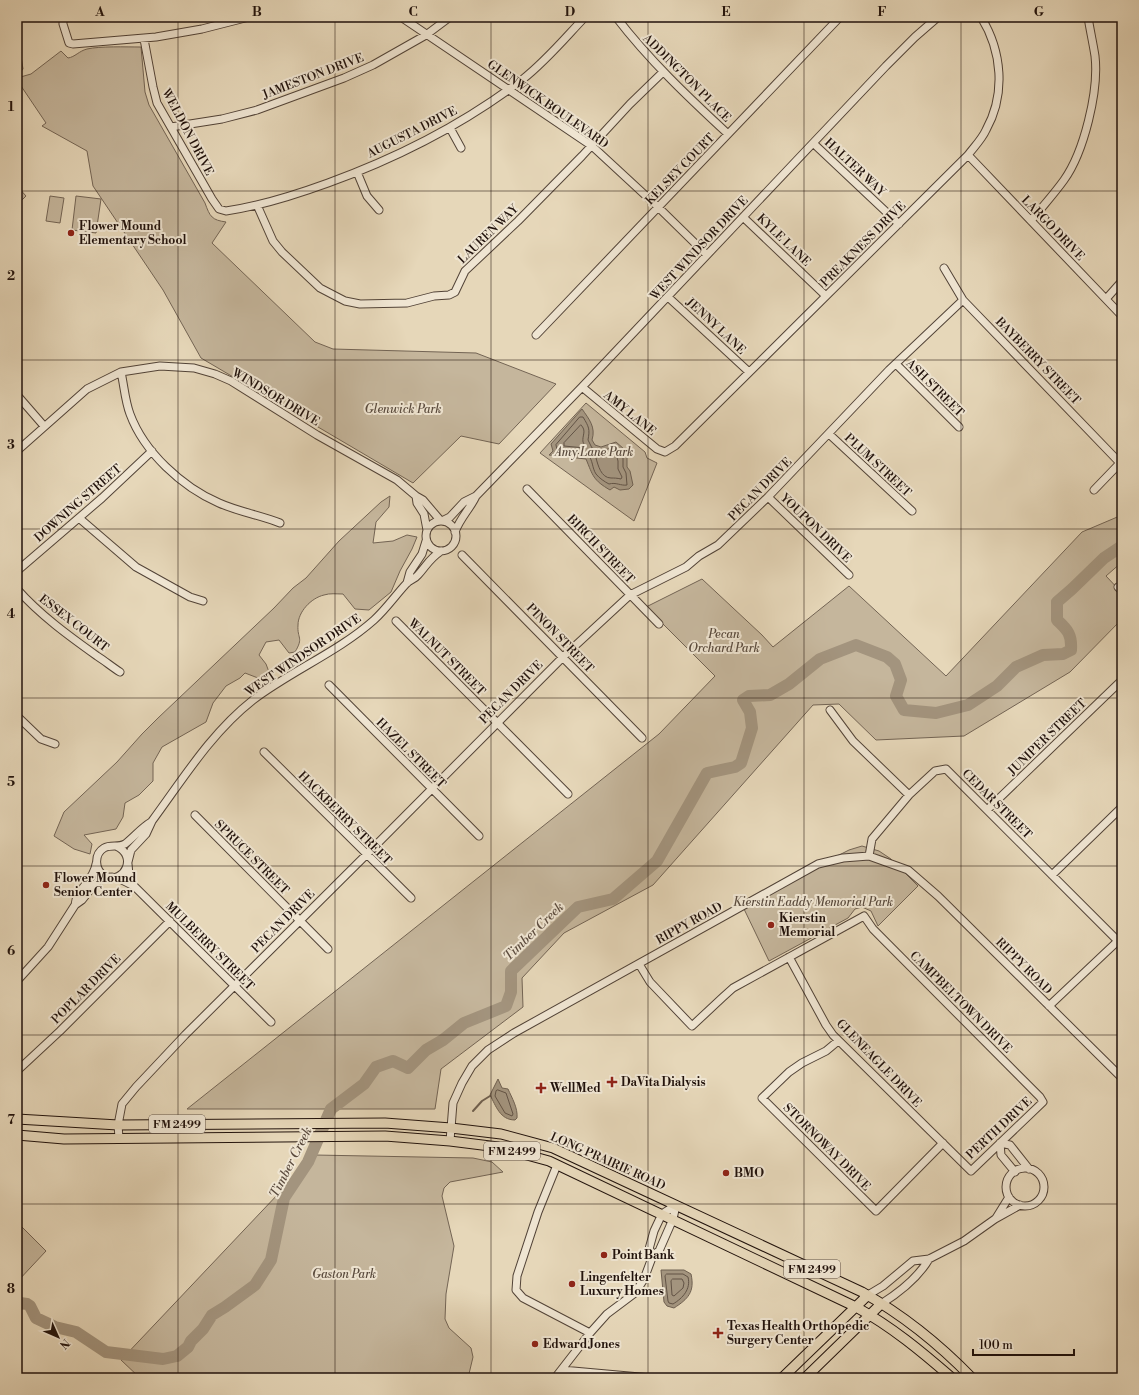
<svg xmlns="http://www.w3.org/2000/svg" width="1139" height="1395" font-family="'Libre Bodoni',serif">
<rect width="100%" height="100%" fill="#e6d7b9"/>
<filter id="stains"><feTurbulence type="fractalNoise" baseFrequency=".005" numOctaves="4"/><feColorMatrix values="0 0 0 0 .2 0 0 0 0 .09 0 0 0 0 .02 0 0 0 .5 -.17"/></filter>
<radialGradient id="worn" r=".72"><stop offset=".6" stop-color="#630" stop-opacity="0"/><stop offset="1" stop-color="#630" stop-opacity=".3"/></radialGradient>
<!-- green -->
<path fill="#c5b69c" stroke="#736454" d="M 17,32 L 23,69 L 17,76 Z
M 141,47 L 145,92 L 149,105 L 205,203 C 210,217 212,220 226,222 L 212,243 L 315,342 L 333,349 L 476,353 L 556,384 L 499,444 L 461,436 L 413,483 L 201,358 L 163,290 L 93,186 L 87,151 L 42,126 L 46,123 L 17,80 L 17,78 L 31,74 L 61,51 L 68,58 C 75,57 79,51 87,49 C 100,46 126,47 141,47 Z
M 17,186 L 26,196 L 17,205 Z
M 50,196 L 64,198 L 60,223 L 46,221 Z
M 76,196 L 101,199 L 96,233 L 72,230 Z
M 586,403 L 645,452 L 647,458 L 657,463 L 634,521 L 540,453 Z
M 390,496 L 389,507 L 376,522 L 373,543 L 393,541 L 407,535 L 417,537 L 412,549 L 400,571 L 391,592 L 369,610 L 355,609 L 343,594 C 336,594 330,593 324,595 C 311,598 298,612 298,625 C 297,639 304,637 295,652 L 289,653 L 279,640 L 266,642 L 259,655 L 266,664 L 269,672 L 258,678 L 245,673 L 240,678 L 226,686 L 213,703 L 206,722 L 162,747 L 153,763 L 153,781 L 139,795 L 125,803 L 123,817 L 116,829 L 84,835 L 92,844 L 90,854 L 74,849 L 54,836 L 64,812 L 117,762 L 142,734 L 158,718 L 274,608 L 293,588 L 306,578 L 339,541 L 381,502 Z
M 1122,515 L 1122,562 L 1106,576 L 1122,593 L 1122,619 L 1070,672 L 964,736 L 876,740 L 839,704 L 813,705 L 653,885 L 564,933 L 522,978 L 523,1007 L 441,1069 L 435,1109 L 187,1109 L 659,734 L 715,676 L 646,607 L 702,579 L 762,635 L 773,647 L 849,586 L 946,676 L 1082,532 Z
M 862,846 L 879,851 L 891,859 L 918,886 L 878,926 L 871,911 L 862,907 L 855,909 L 848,918 L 769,961 L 744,909 L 800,875 L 849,850 Z
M 315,1155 L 473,1158 L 492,1162 L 503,1172 L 450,1182 L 444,1188 L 442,1196 L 454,1246 L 446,1294 L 445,1319 L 449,1328 L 471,1348 L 473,1357 L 468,1378 L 413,1378 L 393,1374 L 348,1378 L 140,1378 L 121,1360 Z
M 17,1222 L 46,1251 L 17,1282 Z"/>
<!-- water -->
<path fill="#a3947e" stroke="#6f6050" d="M 582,409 C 589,419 596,427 592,440 L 595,445 L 601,447 L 616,442 L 624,449 L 627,455 L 627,467 L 630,471 L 633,485 L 629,489 L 620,490 L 614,487 L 610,490 C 593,480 593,476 586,459 L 549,455 L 553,451 L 551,444 Z
M 498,1079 L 502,1088 L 508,1089 C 512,1098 518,1108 517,1118 L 515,1120 C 500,1120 496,1106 490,1095 Z
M 661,1270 L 684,1270 L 691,1274 C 695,1292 688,1299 674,1308 L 667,1306 L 664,1302 Z"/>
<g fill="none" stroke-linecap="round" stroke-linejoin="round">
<!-- shore -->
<path stroke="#625345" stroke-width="1" d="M 580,417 L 583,417 C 589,427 590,429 588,440 L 592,448 L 601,451 L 615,447 L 620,451 L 623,456 L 623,467 L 626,473 L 627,485 C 621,486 616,482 609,484 C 605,482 599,478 596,474 C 592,468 593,460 588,455 L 557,450 L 556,445 Z
M 581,425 C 587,431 582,435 583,442 C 584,444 585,446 585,448 L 564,446 L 564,443 Z
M 613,453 L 616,454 L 618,461 L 618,469 L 622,477 L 621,479 C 617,478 614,478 611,478 C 601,478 598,465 596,458 L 597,456 L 603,456 Z
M 498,1090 L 506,1093 L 513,1114 L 512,1116 L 505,1113 L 495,1096 L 496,1091 Z
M 667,1274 L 683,1274 L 688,1277 C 691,1289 683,1298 673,1304 L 669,1303 L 668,1301 L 665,1276 Z
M 673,1279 L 682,1279 L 684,1283 L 683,1288 L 674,1296 L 672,1295 L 671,1281 Z"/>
<!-- stream -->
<path stroke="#6f6050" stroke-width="2" d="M 473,1111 L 482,1101 L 490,1096"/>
<!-- river -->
<path stroke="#a3947e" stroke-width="12" d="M 17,1306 L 20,1303 L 27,1304 L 30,1306 L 36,1318 L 55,1327 L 76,1332 L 106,1352 L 163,1359 L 177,1356 L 188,1347 L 191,1341 L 203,1329 L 212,1315 L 225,1307 L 255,1285 L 271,1260 L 284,1198 L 308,1162 L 331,1109 L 364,1084 L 376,1067 L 393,1061 L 408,1068 L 426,1050 L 443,1040 L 464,1023 L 506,1006 L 511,992 L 511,971 L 578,907 L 613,899 L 657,861 L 707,773 L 735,767 L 741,763 L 752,728 L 750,712 L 743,700 L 749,696 L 770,695 L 789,684 L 820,659 L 856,645 L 887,657 L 895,664 L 901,680 L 896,696 L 904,710 L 936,713 L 968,705 L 997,686 L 1016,667 L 1043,655 L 1063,654 L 1071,650 C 1072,635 1068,630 1057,620 L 1057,602 L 1072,589 L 1104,558 L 1122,546"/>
<defs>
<path id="minor" d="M 63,17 L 63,24 L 69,43 L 73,44 L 156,37 L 202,29 L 249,17
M 401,17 L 592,146 L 658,207 L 707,255
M 616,17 C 649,60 688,97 728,134
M 144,39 L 153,87 L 157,103 L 212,199 L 219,209 L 226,211 C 261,206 295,195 328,183 C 397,158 464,124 523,79 C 546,61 565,38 585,17
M 171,127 L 222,119 L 257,110 L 344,78 L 373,65 L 426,35 L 450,17
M 450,128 L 461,148
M 813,143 L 899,224
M 968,155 L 1122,316
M 357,172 L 367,196 L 379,210
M 257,205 L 273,241 L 282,252 L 320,288 L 345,301 L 360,304 L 407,303 L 434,296 L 449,295 L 455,292 L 465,271 L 518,221 L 582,156 L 630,104 L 663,72
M 743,217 L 826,296
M 1031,221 C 1042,207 1054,194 1064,180 C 1084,152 1099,91 1095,56 C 1093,43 1090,30 1088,17
M 944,268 L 963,300 L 1122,465
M 668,297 L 749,372
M 1106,299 L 1122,281
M 536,335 L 840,17
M 896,364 L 959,427
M 121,372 C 124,385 125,401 130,414 C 144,452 182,487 219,503 C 239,512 260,515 280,523
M 582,387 L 657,449 L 665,452 L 675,446 L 968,155 C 974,147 982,139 986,130 C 1006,94 1002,51 981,17
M 17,395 L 44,426
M 829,434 L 912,511
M 17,451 L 87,389 L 121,372 L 160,366 L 194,368 L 215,374 L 231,381 L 317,435 L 397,480 L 416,496
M 527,489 L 659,624
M 1094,490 L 1120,463
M 768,497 L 849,575
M 79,518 L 136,567 L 190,597 L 203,601
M426 536a15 15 0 1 1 30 0a15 15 0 1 1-30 0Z
M 442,521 L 450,517 L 464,502 L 476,496
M 427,530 L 424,514 L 417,503 L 416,496 L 423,500 L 440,520
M 455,532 C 460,518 470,509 476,496 L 582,387 L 886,66 L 915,37 L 938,17
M 462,555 L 642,738
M 17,571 L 102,498 L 152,451
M 407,583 L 410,572 L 422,554 L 426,541
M 1118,587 L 1122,591
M 17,589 C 40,615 69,636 97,656 C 105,661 112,667 120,672
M 396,621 L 568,794
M 329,685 L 479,836
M 830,710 L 853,741 L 909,795
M 17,716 L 41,739 L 55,744
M 264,752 L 411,898
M 987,810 L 1122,680
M 195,815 L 328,949
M 116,846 C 138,855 125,885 105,876 C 94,870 94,854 104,848 C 111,844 118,848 125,844 C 134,837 141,828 151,822
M 869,856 L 872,839 L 909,795 L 935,771 L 946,769 L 1118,941
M 128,862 L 131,850 L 146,834 L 152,821 C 183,779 211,733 253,700 C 291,671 338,652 374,620 C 386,609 395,596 406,584 C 409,580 415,579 418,575 C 427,565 429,559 441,551
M 128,864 L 129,875 L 134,886 L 271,1022
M 1052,875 L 1122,807
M 112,877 L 120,879 L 134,886
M 75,905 C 76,889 94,881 96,864
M 639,964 L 650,982 L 692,1026 L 723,997 L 733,988 L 864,916 L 873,929 L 1040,1097 L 1043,1102 L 971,1171 L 833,1035 L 826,1025 L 789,957
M 17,981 L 48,947 L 75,905 L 82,900 L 93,886 L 98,881 L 110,877
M 1049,1006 L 1122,937
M 838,1041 L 826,1051 L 802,1063 L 789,1072 L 762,1098 L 876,1211 L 943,1143
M 17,1071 L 60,1031 L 170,921
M 119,1138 L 118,1125 L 122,1104 L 136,1087 L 185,1035 L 367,854 L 563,657 L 630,595 L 686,567 L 699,556 L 718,545 L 768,497 L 889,370 L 963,300
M 450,1141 L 453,1103 L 462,1083 L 472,1066 L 488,1050 L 514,1033 L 818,864 L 843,858 L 869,856 L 908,870 L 938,896 L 1122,1078
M 557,1165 L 538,1212 L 517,1276 L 516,1290 L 523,1298 L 590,1333
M1006 1187a19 19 0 1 1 38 0a19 19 0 1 1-38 0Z
M 1015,1172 L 1001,1155 L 1000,1143 L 1010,1145 L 1029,1169
M 996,1218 L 1009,1197
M 653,1255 L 649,1249 L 654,1231 L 662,1214 L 676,1205
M 868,1295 L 883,1286 L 913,1261 L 929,1259 L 964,1241 L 995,1219 L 1020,1205
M 881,1304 C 900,1292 918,1278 929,1259
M 562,1370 L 651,1378
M 555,1378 L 590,1333 L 607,1314 L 635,1293 L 644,1279 L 653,1255 L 659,1251 L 673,1219 L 676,1205"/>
<path id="major" d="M 17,1119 L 118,1125 L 385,1123 L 451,1128 L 501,1134 L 553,1148 L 862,1292 C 903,1315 940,1345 972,1378
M 17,1135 L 64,1139 L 385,1136 L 450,1141 L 498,1147 L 549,1161 L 856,1307 C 892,1327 921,1351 952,1378
M 782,1378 L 868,1295
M 805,1378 L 881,1304"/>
</defs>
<!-- minor casing -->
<use href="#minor" stroke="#524337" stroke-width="9"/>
<!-- major casing -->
<use href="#major" stroke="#21120c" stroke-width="11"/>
<!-- minor -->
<use href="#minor" stroke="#efe5d2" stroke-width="7"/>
<!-- major -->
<use href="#major" stroke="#e6d7b9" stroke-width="9"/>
</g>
<!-- grid -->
<path fill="none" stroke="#21120c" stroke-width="1" stroke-opacity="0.55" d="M 178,17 L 178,1378M 335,17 L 335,1378M 491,17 L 491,1378M 648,17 L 648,1378M 804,17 L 804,1378M 961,17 L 961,1378M 17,191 L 1122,191M 17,360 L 1122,360M 17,529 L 1122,529M 17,698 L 1122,698M 17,866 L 1122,866M 17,1035 L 1122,1035M 17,1204 L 1122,1204"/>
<!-- markers -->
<g fill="#8f2418" stroke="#efe5d2" stroke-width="1.5">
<circle cx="71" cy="233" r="4"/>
<circle cx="46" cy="885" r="4"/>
<circle cx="771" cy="925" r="4"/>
<path d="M610 1076h4v4h4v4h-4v4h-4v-4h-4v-4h4z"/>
<path d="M539 1082h4v4h4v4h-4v4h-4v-4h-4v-4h4z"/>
<circle cx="726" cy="1173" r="4"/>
<circle cx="604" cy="1255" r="4"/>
<circle cx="572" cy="1284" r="4"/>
<path d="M716 1327h4v4h4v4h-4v4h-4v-4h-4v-4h4z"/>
<circle cx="535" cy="1344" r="4"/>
</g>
<g text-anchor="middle" stroke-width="4" stroke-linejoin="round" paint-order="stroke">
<!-- shield labels -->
<g fill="#efe5d2" stroke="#5f5147" stroke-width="1">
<rect x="149" y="1115" width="56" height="18" rx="3"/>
<rect x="484" y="1142" width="56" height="18" rx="3"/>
<rect x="784" y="1260" width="56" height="18" rx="3"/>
</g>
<g font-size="11" font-weight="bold" fill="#21120c">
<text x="177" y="1128">FM 2499</text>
<text x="512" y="1155">FM 2499</text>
<text x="812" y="1273">FM 2499</text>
</g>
<!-- street labels -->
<g font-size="12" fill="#21120c" stroke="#efe5d2">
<text transform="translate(313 76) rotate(-21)" y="4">JAMESTON DRIVE</text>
<text transform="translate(687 78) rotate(45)" y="4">ADDINGTON PLACE</text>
<text transform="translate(548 104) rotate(35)" y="4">GLENWICK BOULEVARD</text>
<text transform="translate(188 132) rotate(62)" y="4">WELDON DRIVE</text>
<text transform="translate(412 132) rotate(-27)" y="4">AUGUSTA DRIVE</text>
<text transform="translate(855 167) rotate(43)" y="4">HALTER WAY</text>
<text transform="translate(680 169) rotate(-46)" y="4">KELSEY COURT</text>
<text transform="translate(1053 228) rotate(46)" y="4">LARGO DRIVE</text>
<text transform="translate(488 234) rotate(-44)" y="4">LAUREN WAY</text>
<text transform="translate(784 240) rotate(44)" y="4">KYLE LANE</text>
<text transform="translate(863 244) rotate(-45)" y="4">PREAKNESS DRIVE</text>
<text transform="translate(699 248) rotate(-47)" y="4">WEST WINDSOR DRIVE</text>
<text transform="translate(716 326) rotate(43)" y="4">JENNY LANE</text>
<text transform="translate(1038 361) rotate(46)" y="4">BAYBERRY STREET</text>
<text transform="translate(935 388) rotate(45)" y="4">ASH STREET</text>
<text transform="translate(276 397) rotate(31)" y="4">WINDSOR DRIVE</text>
<text transform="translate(630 413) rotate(39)" y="4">AMY LANE</text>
<text transform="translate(878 465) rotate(43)" y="4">PLUM STREET</text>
<text transform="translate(760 489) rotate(-45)" y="4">PECAN DRIVE</text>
<text transform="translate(78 503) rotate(-41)" y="4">DOWNING STREET</text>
<text transform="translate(816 528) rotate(44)" y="4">YOUPON DRIVE</text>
<text transform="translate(601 549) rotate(46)" y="4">BIRCH STREET</text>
<text transform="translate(74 623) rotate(38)" y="4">ESSEX COURT</text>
<text transform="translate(560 638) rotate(46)" y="4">PINON STREET</text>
<text transform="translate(303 655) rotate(-34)" y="4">WEST WINDSOR DRIVE</text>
<text transform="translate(447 657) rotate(45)" y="4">WALNUT STREET</text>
<text transform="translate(511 692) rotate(-45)" y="4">PECAN DRIVE</text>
<text transform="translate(1047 737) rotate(-44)" y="4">JUNIPER STREET</text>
<text transform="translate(411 753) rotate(45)" y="4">HAZEL STREET</text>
<text transform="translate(997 804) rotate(45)" y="4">CEDAR STREET</text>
<text transform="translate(345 818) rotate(45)" y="4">HACKBERRY STREET</text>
<text transform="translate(252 857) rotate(45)" y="4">SPRUCE STREET</text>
<text transform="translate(283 921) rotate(-45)" y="4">PECAN DRIVE</text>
<text transform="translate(689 923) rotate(-29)" y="4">RIPPY ROAD</text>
<text transform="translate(210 946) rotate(45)" y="4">MULBERRY STREET</text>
<text transform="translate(1024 966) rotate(45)" y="4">RIPPY ROAD</text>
<text transform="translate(86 989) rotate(-45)" y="4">POPLAR DRIVE</text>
<text transform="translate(961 1002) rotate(45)" y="4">CAMPBELTOWN DRIVE</text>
<text transform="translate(879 1063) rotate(46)" y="4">GLENEAGLE DRIVE</text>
<text transform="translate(999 1128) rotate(-43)" y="4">PERTH DRIVE</text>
<text transform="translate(827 1147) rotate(45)" y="4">STORNOWAY DRIVE</text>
<text transform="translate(608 1161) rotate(24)" y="4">LONG PRAIRIE ROAD</text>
</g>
<!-- poi labels -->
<g font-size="12" font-weight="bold" fill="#21120c" stroke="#efe5d2" text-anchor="start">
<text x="79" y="230">Flower Mound<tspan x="79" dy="14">Elementary School</tspan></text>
<text x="54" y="882">Flower Mound<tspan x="54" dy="14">Senior Center</tspan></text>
<text x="779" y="922">Kierstin<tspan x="779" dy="14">Memorial</tspan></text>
<text x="621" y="1086">DaVita Dialysis</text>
<text x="550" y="1092">WellMed</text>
<text x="734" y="1177">BMO</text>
<text x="612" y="1259">Point Bank</text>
<text x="580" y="1281">Lingenfelter<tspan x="580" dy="14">Luxury Homes</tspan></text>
<text x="727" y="1330">Texas Health Orthopedic<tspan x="727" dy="14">Surgery Center</tspan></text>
<text x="543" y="1348">Edward Jones</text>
</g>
<!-- park labels -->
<g font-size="12" font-style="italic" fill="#5a4b3e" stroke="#efe5d2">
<text x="403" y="413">Glenwick Park</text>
<text x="594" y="456">Amy Lane Park</text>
<text x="724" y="638">Pecan<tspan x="724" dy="14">Orchard Park</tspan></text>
<text x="813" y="906">Kierstin Eaddy Memorial Park</text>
<text x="344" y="1278">Gaston Park</text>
</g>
<!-- water labels -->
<g font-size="13" font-style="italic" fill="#5c4c3f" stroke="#efe5d2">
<text transform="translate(533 931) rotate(-44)" y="5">Timber Creek</text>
<text transform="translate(290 1162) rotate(-63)" y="5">Timber Creek</text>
</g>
</g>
<!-- margin -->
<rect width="1139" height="1395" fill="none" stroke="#e6d7b9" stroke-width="44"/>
<!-- north arrow -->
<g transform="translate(58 1337) rotate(135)" stroke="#efe5d2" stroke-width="3" paint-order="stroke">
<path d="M0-3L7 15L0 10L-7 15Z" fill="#21120c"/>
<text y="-6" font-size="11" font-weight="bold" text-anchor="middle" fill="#21120c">N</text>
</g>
<!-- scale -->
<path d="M973 1349v6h101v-6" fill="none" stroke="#21120c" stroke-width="2"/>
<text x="979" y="1349" font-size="12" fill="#21120c" stroke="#efe5d2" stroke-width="3" paint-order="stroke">100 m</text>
<rect x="22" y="22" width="1095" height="1351" fill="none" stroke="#21120c" stroke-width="1.5"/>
<g font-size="13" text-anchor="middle" font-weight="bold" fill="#21120c">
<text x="100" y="16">A</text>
<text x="257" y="16">B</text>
<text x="413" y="16">C</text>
<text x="570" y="16">D</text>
<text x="726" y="16">E</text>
<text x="882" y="16">F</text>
<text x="1039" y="16">G</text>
<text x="11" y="111">1</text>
<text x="11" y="280">2</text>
<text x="11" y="449">3</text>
<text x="11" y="618">4</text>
<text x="11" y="786">5</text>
<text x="11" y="955">6</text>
<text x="11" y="1124">7</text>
<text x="11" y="1293">8</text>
</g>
<rect width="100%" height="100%" filter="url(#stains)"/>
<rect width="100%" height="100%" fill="url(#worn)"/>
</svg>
